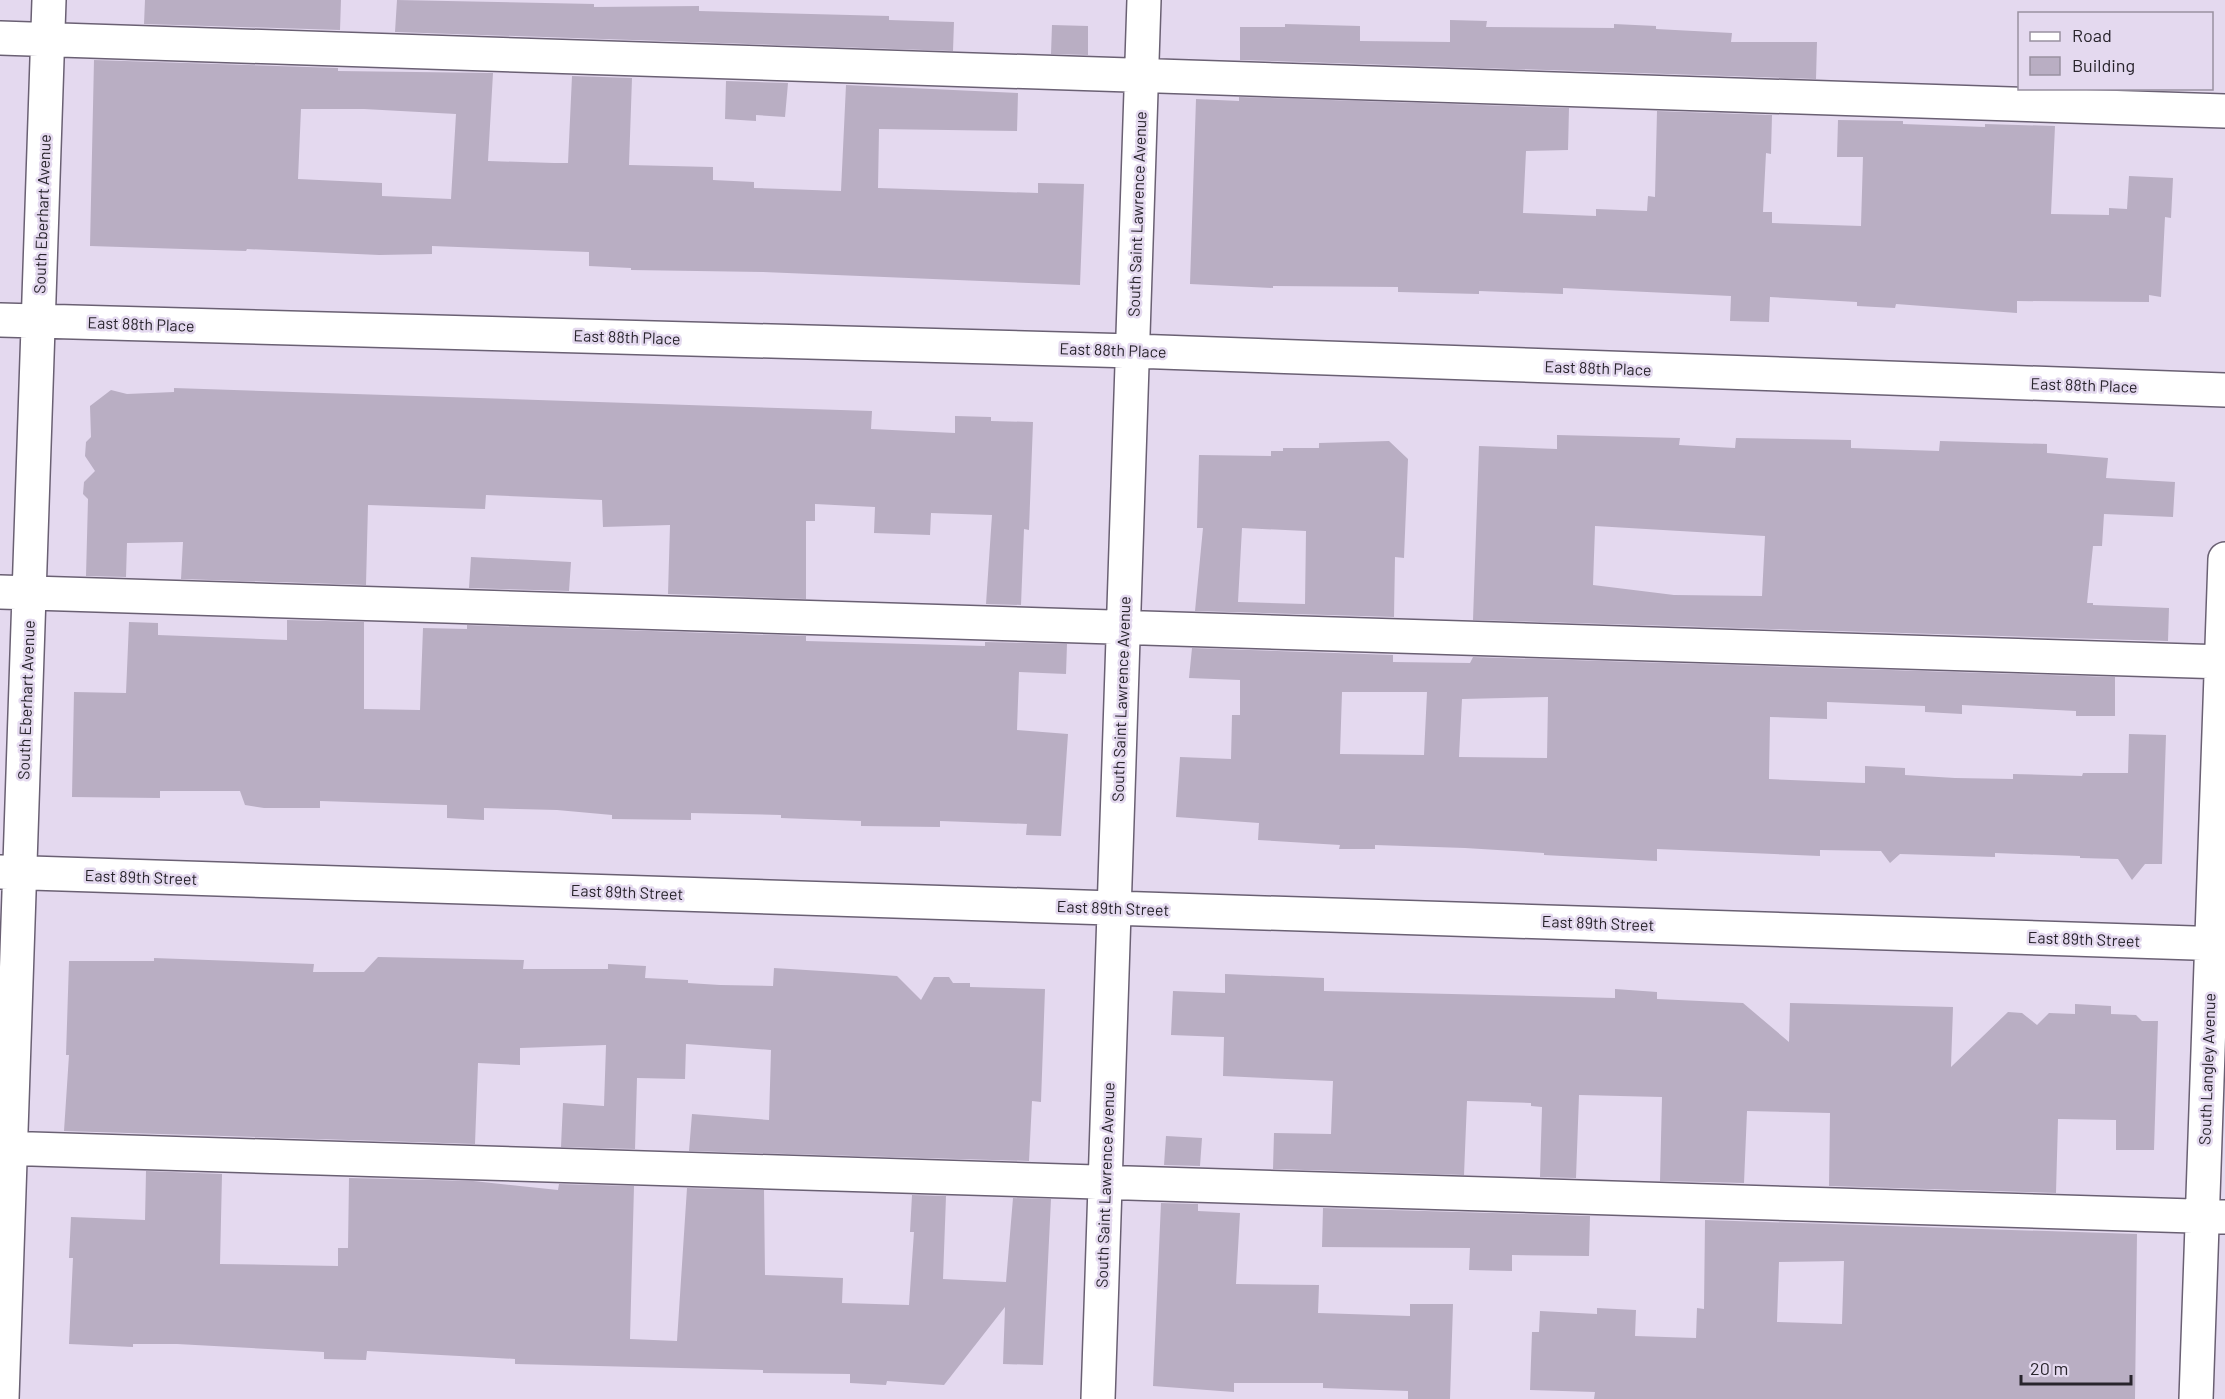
<svg xmlns="http://www.w3.org/2000/svg" width="2225" height="1399" font-family="Barlow,sans-serif">
<rect width="100%" height="100%" fill="#e4d9ef"/>
<!-- building -->
<path fill="#b9aec3" fill-rule="evenodd" d="M 145,0 L 341,0 L 340,30 L 144,24 Z
M 397,0 L 594,4 L 594,7 L 699,6 L 699,11 L 889,16 L 889,20 L 954,22 L 953,51 L 395,32 Z
M 1450,20 L 1487,21 L 1486,27 L 1614,28 L 1614,24 L 1656,26 L 1656,29 L 1732,33 L 1731,42 L 1817,42 L 1816,79 L 1240,60 L 1240,27 L 1285,27 L 1285,24 L 1360,26 L 1360,41 L 1450,42 Z
M 1052,25 L 1088,26 L 1088,55 L 1051,54 Z
M 94,60 L 338,68 L 338,71 L 493,73 L 488,161 L 554,163 L 568,163 L 572,76 L 632,78 L 629,165 L 713,167 L 713,180 L 754,182 L 754,188 L 841,191 L 846,85 L 1018,93 L 1017,131 L 879,129 L 878,188 L 1038,193 L 1038,183 L 1084,184 L 1080,285 L 763,272 L 631,270 L 631,268 L 589,266 L 589,252 L 432,246 L 432,254 L 379,255 L 247,249 L 246,251 L 90,246 ZM 301,109 L 364,109 L 456,114 L 451,199 L 382,196 L 382,183 L 298,179 Z
M 726,81 L 788,83 L 785,117 L 756,115 L 756,121 L 725,119 Z
M 1239,97 L 1569,108 L 1568,150 L 1526,151 L 1523,213 L 1596,216 L 1596,209 L 1647,211 L 1648,196 L 1655,197 L 1657,111 L 1772,115 L 1771,154 L 1766,153 L 1763,212 L 1772,212 L 1772,223 L 1861,226 L 1863,157 L 1837,157 L 1838,120 L 1903,121 L 1903,124 L 1985,127 L 1985,124 L 2055,126 L 2051,214 L 2109,215 L 2109,208 L 2127,209 L 2129,176 L 2173,178 L 2171,218 L 2165,217 L 2161,297 L 2149,295 L 2149,302 L 2017,301 L 2017,313 L 1896,304 L 1895,308 L 1857,306 L 1857,302 L 1770,297 L 1769,322 L 1730,321 L 1731,296 L 1563,288 L 1563,294 L 1479,291 L 1479,294 L 1398,292 L 1398,287 L 1273,286 L 1273,288 L 1190,284 L 1196,99 L 1239,101 Z
M 174,388 L 872,411 L 871,429 L 955,433 L 955,416 L 991,417 L 991,421 L 1033,422 L 1029,530 L 1024,529 L 1021,605 L 986,604 L 992,515 L 931,513 L 930,535 L 874,533 L 875,507 L 815,504 L 815,521 L 806,521 L 806,599 L 668,594 L 670,525 L 603,527 L 602,500 L 486,495 L 485,509 L 368,505 L 366,585 L 181,579 L 183,542 L 127,543 L 126,577 L 86,576 L 88,499 L 83,494 L 84,482 L 95,471 L 85,456 L 86,442 L 91,437 L 90,406 L 111,390 L 127,394 L 174,392 Z
M 1557,435 L 1680,438 L 1679,445 L 1735,448 L 1736,438 L 1851,440 L 1851,448 L 1939,451 L 1940,441 L 2047,444 L 2047,453 L 2108,458 L 2106,478 L 2175,482 L 2173,517 L 2104,514 L 2102,546 L 2093,546 L 2087,603 L 2093,603 L 2093,605 L 2169,608 L 2168,641 L 1473,620 L 1479,446 L 1557,449 ZM 1595,526 L 1765,536 L 1762,596 L 1674,595 L 1593,585 Z
M 1389,441 L 1408,459 L 1404,558 L 1395,557 L 1394,617 L 1195,611 L 1203,528 L 1197,528 L 1199,455 L 1271,456 L 1271,451 L 1283,451 L 1283,448 L 1319,448 L 1319,443 ZM 1242,528 L 1306,531 L 1305,604 L 1238,602 Z
M 471,557 L 571,562 L 569,591 L 469,588 Z
M 287,620 L 364,622 L 364,709 L 420,710 L 423,628 L 467,629 L 467,625 L 806,636 L 806,641 L 985,646 L 985,642 L 1067,644 L 1066,674 L 1019,672 L 1017,730 L 1068,734 L 1061,836 L 1026,835 L 1027,824 L 940,821 L 940,827 L 861,826 L 861,821 L 781,818 L 781,815 L 691,813 L 691,820 L 612,819 L 612,815 L 557,810 L 484,808 L 484,820 L 447,818 L 447,805 L 320,801 L 320,808 L 264,808 L 245,805 L 240,791 L 160,791 L 160,798 L 72,797 L 74,692 L 126,693 L 129,622 L 158,623 L 158,635 L 287,640 Z
M 1192,648 L 1393,655 L 1393,662 L 1470,663 L 1473,657 L 2115,677 L 2115,716 L 2076,716 L 2076,711 L 1962,705 L 1962,714 L 1925,712 L 1925,706 L 1827,702 L 1827,719 L 1770,717 L 1769,779 L 1865,783 L 1865,766 L 1905,768 L 1905,775 L 1955,778 L 2013,779 L 2013,774 L 2082,776 L 2083,773 L 2128,773 L 2129,734 L 2166,735 L 2162,864 L 2145,864 L 2132,880 L 2118,859 L 2080,858 L 2080,856 L 1995,853 L 1995,857 L 1900,854 L 1890,863 L 1881,851 L 1820,850 L 1820,856 L 1657,849 L 1657,861 L 1544,855 L 1544,853 L 1465,848 L 1375,845 L 1375,849 L 1339,849 L 1340,845 L 1258,840 L 1259,823 L 1176,817 L 1180,757 L 1231,759 L 1232,715 L 1240,715 L 1240,680 L 1189,678 ZM 1342,692 L 1427,692 L 1424,755 L 1340,754 ZM 1548,697 L 1547,758 L 1459,757 L 1462,699 Z
M 378,957 L 524,960 L 523,969 L 608,969 L 608,964 L 646,966 L 645,978 L 688,980 L 688,983 L 720,985 L 773,986 L 774,968 L 854,973 L 897,976 L 921,1000 L 934,977 L 949,977 L 953,983 L 970,983 L 970,987 L 1045,989 L 1041,1102 L 1032,1101 L 1029,1161 L 689,1151 L 692,1114 L 769,1120 L 771,1050 L 686,1044 L 685,1079 L 637,1078 L 635,1149 L 561,1147 L 563,1103 L 604,1106 L 606,1045 L 520,1048 L 520,1065 L 478,1063 L 475,1144 L 64,1131 L 69,1055 L 66,1055 L 69,961 L 154,961 L 154,958 L 314,964 L 313,972 L 364,972 Z
M 1225,974 L 1324,978 L 1324,991 L 1615,998 L 1615,989 L 1657,992 L 1657,999 L 1743,1003 L 1789,1042 L 1790,1003 L 1953,1007 L 1951,1067 L 2008,1012 L 2022,1013 L 2037,1025 L 2049,1013 L 2075,1014 L 2075,1004 L 2111,1006 L 2111,1014 L 2136,1015 L 2142,1021 L 2158,1021 L 2154,1150 L 2116,1150 L 2116,1120 L 2058,1119 L 2056,1193 L 1829,1186 L 1830,1113 L 1747,1111 L 1744,1183 L 1660,1181 L 1662,1097 L 1579,1095 L 1576,1178 L 1540,1177 L 1542,1107 L 1531,1106 L 1531,1103 L 1467,1101 L 1464,1175 L 1273,1169 L 1274,1133 L 1331,1134 L 1333,1081 L 1223,1076 L 1224,1037 L 1171,1035 L 1173,991 L 1225,993 Z
M 1166,1136 L 1202,1138 L 1200,1166 L 1164,1165 Z
M 146,1171 L 222,1174 L 220,1264 L 338,1266 L 338,1248 L 348,1248 L 349,1178 L 473,1181 L 558,1190 L 559,1184 L 634,1186 L 630,1339 L 677,1341 L 687,1188 L 764,1190 L 765,1275 L 843,1278 L 842,1303 L 909,1305 L 914,1232 L 910,1232 L 912,1195 L 946,1196 L 943,1279 L 1006,1282 L 1013,1198 L 1051,1199 L 1043,1365 L 1003,1364 L 1005,1307 L 944,1385 L 887,1381 L 886,1385 L 850,1383 L 850,1374 L 763,1373 L 763,1370 L 515,1364 L 515,1359 L 367,1351 L 366,1360 L 324,1359 L 324,1352 L 177,1344 L 133,1344 L 133,1347 L 69,1344 L 73,1258 L 69,1258 L 71,1217 L 145,1220 Z
M 1161,1203 L 1198,1204 L 1198,1211 L 1240,1213 L 1236,1284 L 1319,1285 L 1318,1313 L 1410,1316 L 1410,1304 L 1453,1304 L 1450,1399 L 1408,1399 L 1408,1391 L 1323,1388 L 1323,1383 L 1234,1383 L 1234,1392 L 1153,1386 Z
M 1323,1208 L 1590,1216 L 1589,1256 L 1512,1255 L 1512,1271 L 1469,1270 L 1470,1248 L 1322,1247 Z
M 1705,1220 L 2137,1234 L 2135,1399 L 1594,1399 L 1595,1392 L 1530,1390 L 1532,1332 L 1539,1332 L 1540,1311 L 1597,1314 L 1597,1308 L 1636,1310 L 1635,1336 L 1696,1338 L 1697,1308 L 1704,1309 ZM 1844,1261 L 1842,1324 L 1777,1322 L 1779,1262 Z"/>
<g fill="none" stroke-linecap="round" stroke-linejoin="round">
<defs>
<path id="minor" d="M 0,38 L 2225,111
M 0,320 L 1133,351 L 2225,390
M 0,592 L 2225,662
M 0,872 L 2225,944
M 0,1148 L 2225,1217
M 2,1399 L 49,0
M 1098,1399 L 1144,0
M 2196,1399 L 2225,559"/>
</defs>
<!-- minor casing -->
<use href="#minor" stroke="#6a6073" stroke-width="36"/>
<!-- minor -->
<use href="#minor" stroke="#fff" stroke-width="33"/>
</g>
<g text-anchor="middle" stroke-width="5" stroke-linejoin="round" paint-order="stroke">
<!-- street labels -->
<g font-size="16" fill="#28242c" stroke="#e4d9ef">
<text transform="translate(42 214) rotate(-88)" y="6">South Eberhart Avenue</text>
<text transform="translate(1137 214) rotate(-88)" y="6">South Saint Lawrence Avenue</text>
<text transform="translate(141 324) rotate(2)" y="6">East 88th Place</text>
<text transform="translate(627 337) rotate(2)" y="6">East 88th Place</text>
<text transform="translate(1113 350) rotate(2)" y="6">East 88th Place</text>
<text transform="translate(1598 368) rotate(2)" y="6">East 88th Place</text>
<text transform="translate(2084 385) rotate(2)" y="6">East 88th Place</text>
<text transform="translate(1121 699) rotate(-88)" y="6">South Saint Lawrence Avenue</text>
<text transform="translate(26 700) rotate(-88)" y="6">South Eberhart Avenue</text>
<text transform="translate(141 877) rotate(2)" y="6">East 89th Street</text>
<text transform="translate(627 892) rotate(2)" y="6">East 89th Street</text>
<text transform="translate(1113 908) rotate(2)" y="6">East 89th Street</text>
<text transform="translate(1598 923) rotate(2)" y="6">East 89th Street</text>
<text transform="translate(2084 939) rotate(2)" y="6">East 89th Street</text>
<text transform="translate(2207 1069) rotate(-88)" y="6">South Langley Avenue</text>
<text transform="translate(1105 1185) rotate(-88)" y="6">South Saint Lawrence Avenue</text>
</g>
</g>
<!-- legend -->
<rect x="2018" y="12" width="195" height="78" fill="#e4d9ef" stroke="#9991a1" stroke-width="1.5"/>
<rect x="2030" y="32" width="30" height="9" fill="#ffffff" stroke="#9991a1" stroke-width="1.5"/>
<text x="2072" y="42" font-size="18" fill="#28242c">Road</text>
<rect x="2030" y="57" width="30" height="18" fill="#b9aec3" stroke="#9991a1" stroke-width="1.5"/>
<text x="2072" y="72" font-size="18" fill="#28242c">Building</text>
<!-- scale -->
<path d="M2021 1375v9h110v-9" fill="none" stroke="#28242c" stroke-width="3"/>
<text x="2030" y="1375" font-size="18" fill="#28242c" stroke="#e4d9ef" stroke-width="4.5" paint-order="stroke">20 m</text>
</svg>
